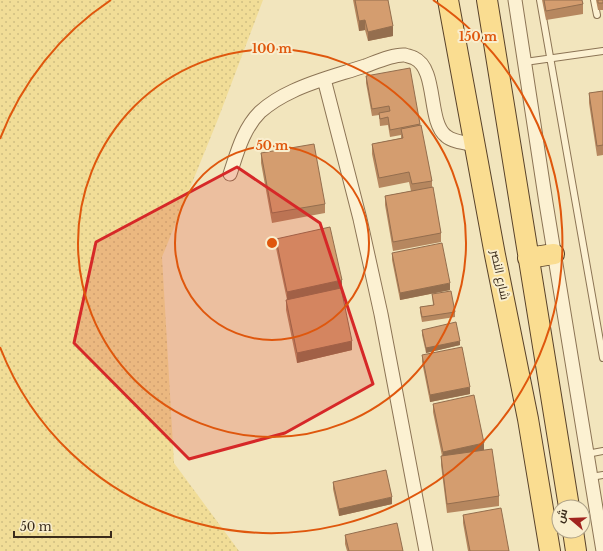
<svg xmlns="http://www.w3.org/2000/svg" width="603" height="551" font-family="'Libre Baskerville',Cairo,serif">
<defs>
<pattern id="sand-dots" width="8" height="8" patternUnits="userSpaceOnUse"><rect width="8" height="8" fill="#f1dd97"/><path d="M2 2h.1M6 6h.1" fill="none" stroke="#cfbe82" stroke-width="1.8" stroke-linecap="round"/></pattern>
</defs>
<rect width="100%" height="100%" fill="#f2e5bd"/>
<!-- sand -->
<path fill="url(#sand-dots)" d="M 0,0 L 263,0 L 218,119 L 162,257 L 174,463 L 239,551 L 0,551 Z"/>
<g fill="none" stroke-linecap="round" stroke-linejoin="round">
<defs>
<path id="service" d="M 540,0 L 603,358
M 594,0 L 597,15
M 525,62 L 603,51
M 587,454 L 603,451
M 591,477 L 603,475"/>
<path id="minor" d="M 515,0 L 546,203 L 603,551
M 324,79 L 360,219 L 381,314 L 426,551
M 230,174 C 237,153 243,129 260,112 C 269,104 282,96 293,91 C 316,80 341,74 365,66 C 376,62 394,54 405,55 C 408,56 412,57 414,58 C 438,69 427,121 446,136 C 453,142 466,143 475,145"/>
<path id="primary" d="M 448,0 L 495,255 L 528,419 L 550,551
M 487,0 L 569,507
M 528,258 L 554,254
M 573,531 L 576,551"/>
</defs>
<!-- service casing -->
<use href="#service" stroke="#8c7455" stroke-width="8"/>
<!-- minor casing -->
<use href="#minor" stroke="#8c7455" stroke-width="15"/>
<!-- primary casing -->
<use href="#primary" stroke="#59422a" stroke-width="22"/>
<!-- service -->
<use href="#service" stroke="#fcf1d2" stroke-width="6"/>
<!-- minor -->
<use href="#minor" stroke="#fcf1d2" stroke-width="13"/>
<!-- primary -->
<use href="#primary" stroke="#fadd91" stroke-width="20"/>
</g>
<!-- wall -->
<path fill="#b6875f" d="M 353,0 L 388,0 L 393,36 L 368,41 L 365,30 L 359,31 Z
M 542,0 L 582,0 L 583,4 L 583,14 L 546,20 Z
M 596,0 L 603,0 L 603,10 L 598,10 Z
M 366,76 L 420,124 L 432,181 L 432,187 L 441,233 L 441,242 L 393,251 L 385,205 L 385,196 L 411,191 L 409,182 L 379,188 L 372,154 L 372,144 L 401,138 L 401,135 L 390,137 L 388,125 L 380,126 L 379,115 L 372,116 L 366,83 Z
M 603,91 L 603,155 L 597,156 L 589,103 L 589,93 Z
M 261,153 L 325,204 L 325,213 L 272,223 L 261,163 Z
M 276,239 L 342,289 L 341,289 L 352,350 L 297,363 L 286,310 L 286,300 L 287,300 L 276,248 Z
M 392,253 L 450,290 L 400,300 L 392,260 Z
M 432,294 L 455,312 L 455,317 L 422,322 L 420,312 L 420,307 L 433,305 Z
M 422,330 L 460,345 L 426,353 L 422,335 Z
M 422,355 L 470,394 L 430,402 L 422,362 Z
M 433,404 L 484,450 L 499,496 L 499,506 L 447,513 L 441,465 L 441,456 L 442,456 L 433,412 Z
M 333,482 L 392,504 L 339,516 L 333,489 Z
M 463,515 L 509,551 L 468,551 L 463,523 Z
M 345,535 L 403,551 L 347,551 L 345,544 Z"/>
<!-- shaded-wall -->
<path fill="#946e4e" d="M 365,20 L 365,30 L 359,31 L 359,21 Z
M 393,26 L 393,36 L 368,41 L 368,32 Z
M 342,280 L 342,289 L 287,301 L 287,292 Z
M 450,283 L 450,290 L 400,300 L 400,293 Z
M 352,341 L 352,350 L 297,363 L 297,353 Z
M 460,341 L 460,345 L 426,353 L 426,348 Z
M 470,387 L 470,394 L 430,402 L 430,395 Z
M 484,443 L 484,450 L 443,459 L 443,452 Z
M 392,497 L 392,504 L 339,516 L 339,509 Z"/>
<!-- building -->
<path fill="#d49d6f" stroke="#946e4e" d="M 355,0 L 388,0 L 393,26 L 368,32 L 365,20 L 359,21 Z
M 544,0 L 582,0 L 583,4 L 546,11 Z
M 598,0 L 603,0 L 603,3 L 598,3 Z
M 410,68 L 420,124 L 390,130 L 388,117 L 380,119 L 379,113 L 390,111 L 389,106 L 372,109 L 366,76 Z
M 603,91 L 603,145 L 597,146 L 589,93 Z
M 421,125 L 432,181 L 412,184 L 409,172 L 379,178 L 372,144 L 403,138 L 401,129 Z
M 314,144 L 325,204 L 272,213 L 261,153 Z
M 433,187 L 441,233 L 393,242 L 385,196 Z
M 330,227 L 342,280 L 287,292 L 276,239 Z
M 442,243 L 450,283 L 400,293 L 392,253 Z
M 341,288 L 352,341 L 297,353 L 286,300 Z
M 451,291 L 455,312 L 422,317 L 420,307 L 434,305 L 432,294 Z
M 456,322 L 460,341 L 426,348 L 422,330 Z
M 462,347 L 470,387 L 430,395 L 422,355 Z
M 474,395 L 484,443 L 443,452 L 433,404 Z
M 492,449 L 499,496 L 447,504 L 441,456 Z
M 386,470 L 392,497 L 339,509 L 333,482 Z
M 501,508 L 509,551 L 470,551 L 463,515 Z
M 397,523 L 403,551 L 349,551 L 345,535 Z"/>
<!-- marked area -->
<path fill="#d62828" fill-opacity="0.2" stroke="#d62828" stroke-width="3" stroke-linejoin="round" d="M 237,167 L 320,223 L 373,384 L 285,433 L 189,459 L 74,343 L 96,242 Z"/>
<!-- distance rings -->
<g fill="none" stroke="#df570d" stroke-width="2">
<circle cx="272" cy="243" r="97"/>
<circle cx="272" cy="243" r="194"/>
<path d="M0 139A291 291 0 0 1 111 0M433 0A291 291 0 1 1 0 347"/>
</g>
<g text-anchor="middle" stroke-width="4" stroke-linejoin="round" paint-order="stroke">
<!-- street labels -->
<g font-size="12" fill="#3a2b1b" stroke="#f9eece">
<text transform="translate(500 275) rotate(78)" y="4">شارع النصر</text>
</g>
</g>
<circle cx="272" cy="243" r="6" fill="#df570d" stroke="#f9eece" stroke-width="2"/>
<g font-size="12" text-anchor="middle" font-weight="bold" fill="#df570d" stroke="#f9eece" stroke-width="4" stroke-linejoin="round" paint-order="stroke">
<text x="478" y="41">150 m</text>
<text x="272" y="53">100 m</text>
<text x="272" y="150">50 m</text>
</g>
<!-- north arrow -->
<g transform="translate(571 519) rotate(289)"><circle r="19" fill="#f9eece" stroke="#ada086"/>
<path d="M0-3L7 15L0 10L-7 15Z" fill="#a1231e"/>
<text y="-6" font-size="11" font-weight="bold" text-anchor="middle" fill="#3a2b1b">ش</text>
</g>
<!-- scale -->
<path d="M14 531v6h97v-6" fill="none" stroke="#3a2b1b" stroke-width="2"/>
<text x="20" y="531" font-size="12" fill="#3a2b1b" stroke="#f9eece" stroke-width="3" paint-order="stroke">50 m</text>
</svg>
